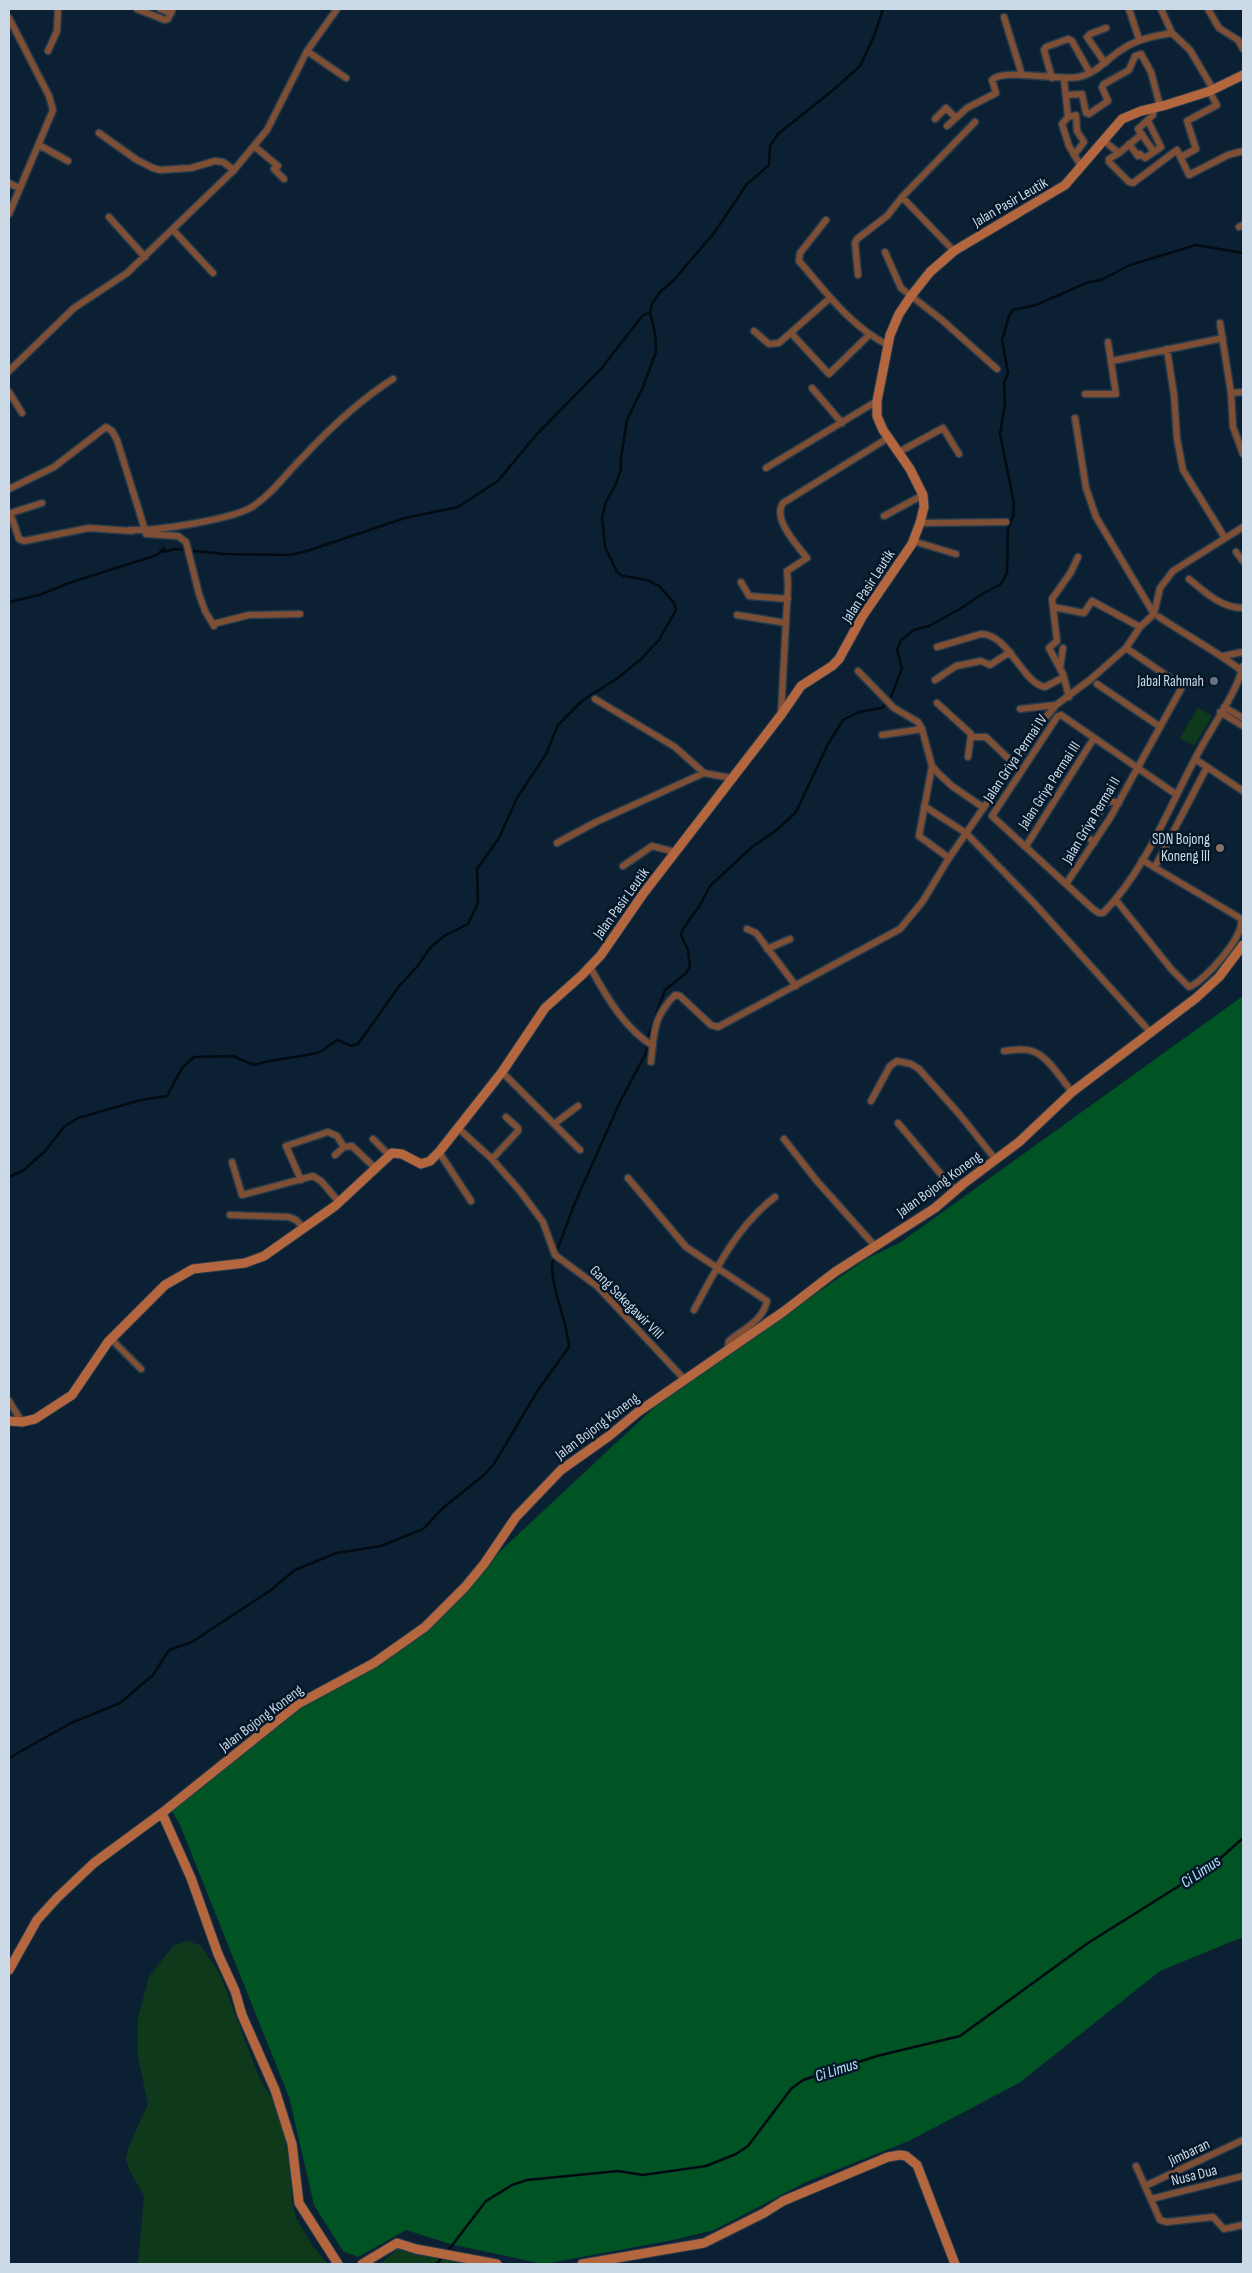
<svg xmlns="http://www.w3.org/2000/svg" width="1252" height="2273" font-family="'Sofia Sans Condensed',sans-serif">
<rect width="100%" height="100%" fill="#0b2133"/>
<!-- green -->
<path fill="#0f391b" d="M 1198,708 L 1212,716 L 1194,746 L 1180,738 Z
M 187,1941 L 200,1945 L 220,1974 L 260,2080 L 271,2097 L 281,2121 L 289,2159 L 292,2202 L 296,2218 L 312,2245 L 328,2264 L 138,2264 L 144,2196 L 129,2169 L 126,2159 L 129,2146 L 148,2104 L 138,2057 L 138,2017 L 149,1977 L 173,1946 Z
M 396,2250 C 406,2250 413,2254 423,2256 C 442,2261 461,2257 479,2264 L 380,2264 Z"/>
<!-- forest -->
<path fill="#005322" d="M 1243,996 L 1243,1937 L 1160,1971 L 1019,2083 L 909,2141 L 806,2182 L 714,2230 L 673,2240 L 544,2264 L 454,2245 L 406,2230 L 358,2257 L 343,2251 L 314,2205 L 289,2097 L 180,1825 L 169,1806 L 281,1717 L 391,1653 L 661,1401 L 866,1259 L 901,1242 Z"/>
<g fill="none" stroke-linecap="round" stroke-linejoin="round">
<!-- stream -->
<path stroke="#020b11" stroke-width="2.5" d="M 9,602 L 39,595 L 72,582 L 157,555 L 164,548 L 163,552 L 175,549 L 225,554 L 289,555 L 304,552 L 405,518 L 458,507 L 498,481 L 536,435 L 601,369 L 642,316 L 650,312
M 9,1177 L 24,1170 L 45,1151 L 65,1126 L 78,1118 L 141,1100 L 167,1096 L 182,1068 L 194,1057 L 233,1056 L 254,1065 C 275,1058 296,1058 317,1053 C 325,1051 330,1043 338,1040 L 351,1046 L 358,1044 L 400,985 L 417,967 L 430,948 L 444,936 L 468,924 L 478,903 L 477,869 L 499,838 L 517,798 L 546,754 L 558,725 L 583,700 L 618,678 L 641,659 L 659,640 L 676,610 L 674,603 L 659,586 L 647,580 L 623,576 L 617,572 L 605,547 L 602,517 L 606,502 L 616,484 L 621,469 L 621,458 L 627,420 L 643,387 L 656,352 L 655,333 L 650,312 L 652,304 L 660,292 L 674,280 L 714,233 L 747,184 L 769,165 L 770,146 L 778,134 L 832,91 L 860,66 L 874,36 L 883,9
M 9,1758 L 71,1723 L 120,1703 L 153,1675 L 169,1650 L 192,1642 L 271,1590 L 295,1570 L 336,1553 L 381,1546 L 423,1529 L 443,1508 L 484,1475 L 494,1464 L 538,1390 L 569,1347 C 567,1319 552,1293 552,1264 L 574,1205 L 620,1102 L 646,1053 L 649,1034 L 665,990 L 686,973 L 690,967 L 688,950 L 681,935 L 683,929 L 700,905 L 710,886 L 752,847 L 778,829 L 796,812 L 828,744 L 843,720 L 859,712 L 882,708 L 891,697 L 902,668 L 897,650 L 901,640 L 914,630 L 929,626 L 960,609 L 982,594 L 1001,584 L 1007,573 L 1008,528 L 1013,517 L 1014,503 L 1000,434 L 1005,403 L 1004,383 L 1008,373 L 1002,340 L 1009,316 L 1013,310 L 1036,305 L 1089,282 L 1101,280 L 1130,265 L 1196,245 L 1243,253
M 447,2252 L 486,2201 L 512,2185 L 527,2180 L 618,2171 L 643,2175 L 706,2166 L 736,2154 L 748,2146 L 791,2089 L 803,2080 L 877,2056 L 960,2036 L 1088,1943 L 1214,1864 L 1243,1838
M 436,2264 L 444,2256"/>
<defs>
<path id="street" d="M 137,9 L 165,20 L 168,19 L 171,13
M 160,9 L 171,13 L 172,11
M 1129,9 L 1139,39
M 1161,9 L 1172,33 L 1190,50 L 1213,89
M 1208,9 L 1219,28 L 1238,40 L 1243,49
M 1004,17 L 1022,75
M 9,18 L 49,96 L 53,110 L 9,214
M 48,51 L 57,31 L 58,9
M 307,51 L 346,78
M 1105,63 L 1087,37 L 1090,34 L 1106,28
M 1052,78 L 1044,50 L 1046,47 L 1068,39 L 1072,41 L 1090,73
M 1064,79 L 1068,117 L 1062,124 L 1069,146 L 1081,166
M 1067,95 L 1082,94 L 1086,113 L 1089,114 L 1108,101 L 1102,87 L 1104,84 L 1129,70 L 1135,56 L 1141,54 L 1151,72 L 1160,106
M 1068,117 L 1076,115 L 1077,131 L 1084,142 L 1074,155
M 935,119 L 946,108 L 956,118
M 947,126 L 967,108 L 996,93 L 992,80 C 1003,68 1059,81 1079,77 C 1097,73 1107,59 1121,50 C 1137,39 1154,36 1172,33
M 99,133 L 137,160 L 153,168 L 160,170 L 191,168 L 215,161 L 223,162 L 234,170
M 1104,141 L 1119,153 L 1109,159 L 1109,162 L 1129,182 L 1133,183 L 1177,150 L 1189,175 L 1228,155 L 1243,151
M 1129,144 L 1138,156 L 1140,154 L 1145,158 L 1161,147 L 1148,121
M 39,145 L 68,161
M 254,146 L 278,166 L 274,169 L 284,179
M 1154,152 L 1138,129 L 1153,115 L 1154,108
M 1119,153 L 1142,134
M 1181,157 L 1196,149 L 1187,121 L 1217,105 L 1209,91
M 9,183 L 19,188
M 109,217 L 145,257
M 826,220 L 800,253 L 799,261 C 825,291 851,327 888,345
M 1239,227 L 1243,225
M 173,230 L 213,273
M 954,251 L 902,197 L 975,122
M 885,252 L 901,288 L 942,320 L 997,369
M 858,275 L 855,243 L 857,239 L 887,216 L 902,197
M 1220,323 L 1231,393 L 1233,427 L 1243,454
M 754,331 L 769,344 L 779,343 L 830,298
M 791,333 L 829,374 L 868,336
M 1167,349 L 1174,395 L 1177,439 L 1183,470 L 1225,538
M 1112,361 L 1223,338
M 9,371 L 74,308 L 127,273 L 234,170 L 267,130 L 307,51 L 337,9
M 812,388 L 842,423
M 9,392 L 22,413
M 1231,393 L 1243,392
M 1085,394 L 1116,394 L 1108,342
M 1075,418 L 1086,488 L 1096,517 L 1154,614
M 899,452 L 943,428 L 959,454
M 766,468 L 877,401
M 9,489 L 54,467 L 106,427 L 112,431 L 117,440 L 145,530
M 11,513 L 42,503
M 884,516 L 923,495
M 12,518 L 19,539 L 24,541 L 89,528 L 132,531
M 920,523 L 1006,522
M 130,530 C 156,531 230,520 252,507 C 272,494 285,475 301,459 C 329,429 358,401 393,379
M 146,534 L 178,536 L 186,542 L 199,594 L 205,611 L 214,626
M 913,541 L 956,554
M 1236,552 L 1243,561
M 1189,579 C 1205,592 1221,608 1243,608
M 741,582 L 749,596 L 788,599
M 1053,607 L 1084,613 L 1092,601 L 1140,627
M 737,615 L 786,623
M 1159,617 C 1186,635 1216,651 1242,671
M 213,624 L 249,615 L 300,614
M 937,647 L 981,634 C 1009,634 1022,683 1045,687 L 1064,677
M 1223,656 L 1243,652
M 1060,668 L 1063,648
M 858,671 L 894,708 L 918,722 L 922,729 L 932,766 L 938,773 L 952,786 L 984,808
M 935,680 L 956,666 L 981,661 L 990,665 L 1010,652
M 1097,684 L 1159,726
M 1069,697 L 1063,674 L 1049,648 L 1057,641 L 1052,599 L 1071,572 L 1078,557
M 595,699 L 675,747 L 704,773
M 937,703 L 971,734 L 968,757
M 1224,707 L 1243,718
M 1020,709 L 1056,705
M 1220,712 L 1243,726
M 781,714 L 788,584 L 787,571 L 807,558 C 797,545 772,519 783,503 L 888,438
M 882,735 L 922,729
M 972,737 L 986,737 L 1014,764
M 1195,759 L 1243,791
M 932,766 L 919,836 L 949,858
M 1177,795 L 1061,715 L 1057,717 L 992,816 L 1093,909 L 1099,913 L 1103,913 C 1145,871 1168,809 1196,757 C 1209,731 1237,693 1243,666
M 924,806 L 966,833 L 1034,903 L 1151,1033
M 557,843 L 596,822 L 704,773 L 731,778
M 1094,843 L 1086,835 L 1104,805 L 1109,801 L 1119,803
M 1026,846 L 1094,738
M 1157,863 L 1207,767
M 623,866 L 652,846 L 675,852
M 1066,884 L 1110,818 L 1181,689 L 1179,684 L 1126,648
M 1116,900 L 1172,970 L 1189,987 C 1204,982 1249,932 1240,918 L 1142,860
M 747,929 L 756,933 L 796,986
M 767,949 L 790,939
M 590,967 C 606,996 624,1028 653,1046
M 1004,1051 C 1013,1050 1023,1048 1032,1051 C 1048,1056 1062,1080 1072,1092
M 651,1062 C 654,1033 653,1017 675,995 L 680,996 L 711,1025 L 718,1027 L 900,929 L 923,901 L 949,858 L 1046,717 L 1056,705 L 1091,679 L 1126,648 L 1140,627 L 1154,614 L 1160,588 L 1173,571 L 1243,527
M 502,1072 L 580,1150
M 871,1101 L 890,1066 L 897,1061 L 911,1064 L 919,1069 L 960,1115 L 996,1160
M 898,1123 L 955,1191
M 554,1124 L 578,1106
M 458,1128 L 492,1159 L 520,1191 L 543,1222 L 555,1255 L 597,1286 L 685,1380
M 373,1139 L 389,1155
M 784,1139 L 816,1180 L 874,1245
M 439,1152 L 471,1201
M 335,1155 L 344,1147 L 352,1146 L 375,1168
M 492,1159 L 518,1131 L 518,1128 L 506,1117
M 232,1162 L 242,1195 L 313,1176 L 321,1181 L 339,1202
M 628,1178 L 686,1247 L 767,1301 C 762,1322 744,1328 729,1341 L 727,1351
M 301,1180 L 286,1146 L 328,1132 L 337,1136 L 344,1147
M 230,1215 L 289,1217 L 296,1220 L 303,1227
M 694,1310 C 716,1269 737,1226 775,1197
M 111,1339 L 141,1369
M 9,1401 L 22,1422
M 1136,2166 L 1160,2220 L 1167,2222 L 1213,2217 L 1224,2229 L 1243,2225
M 1145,2186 L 1243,2140
M 1151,2199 L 1243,2176"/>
<path id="secondary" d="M 9,1421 L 22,1422 L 35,1419 L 72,1395 L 108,1342 L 165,1285 L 193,1269 L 245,1263 L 264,1256 L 335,1206 L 392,1153 L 402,1154 L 421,1164 L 430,1161 L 439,1152 L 502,1072 L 545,1008 L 582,975 L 601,955 L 643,894 L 781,715 L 801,686 L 832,666 L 839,659 L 862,617 L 912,544 L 920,523 L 924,507 L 923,495 L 910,469 L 883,430 L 877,416 L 877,401 L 890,335 L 899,314 L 911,296 L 930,272 L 954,251 L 1065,185 L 1122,119 L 1141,111 L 1166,105 L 1210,91 L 1243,75
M 162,1813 L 191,1878 L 218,1954 L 235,1991 L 242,2015 L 275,2090 L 292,2144 L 299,2203 L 338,2264
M 9,1970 L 37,1920 L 57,1898 L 94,1863 L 162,1813 L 298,1704 L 374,1663 L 425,1627 L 465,1587 L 484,1564 L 516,1517 L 561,1470 L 609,1436 L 638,1412 L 783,1312 L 835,1272 L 935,1208 L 963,1184 L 1019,1142 L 1072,1092 L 1196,998 L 1219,977 L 1243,945
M 362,2264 L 397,2243 L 416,2249 L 497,2264
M 582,2264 L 704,2243 L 764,2213 L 783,2201 L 888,2157 L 900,2155 L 906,2156 L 917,2165 L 955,2264"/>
</defs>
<!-- street casing -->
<use href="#street" stroke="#263b4c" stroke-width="9"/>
<!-- secondary casing -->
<use href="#secondary" stroke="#263b4c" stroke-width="11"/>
<!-- street -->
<use href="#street" stroke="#7e4e35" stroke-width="6"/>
<!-- secondary -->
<use href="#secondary" stroke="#b4673e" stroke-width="9"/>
</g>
<!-- markers -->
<circle fill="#6b7280" stroke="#031729" stroke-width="2" cx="1214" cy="681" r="5"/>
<circle fill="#8d6e63" stroke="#031729" stroke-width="2" cx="1220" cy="848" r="5"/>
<g text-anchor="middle" stroke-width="5" stroke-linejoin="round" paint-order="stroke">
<!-- street labels -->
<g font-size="15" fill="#ccd9e6" stroke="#031729">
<text transform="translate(1010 202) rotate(-30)" y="5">Jalan Pasir Leutik</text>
<text transform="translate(868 586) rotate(-57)" y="5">Jalan Pasir Leutik</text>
<text transform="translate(1015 758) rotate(-56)" y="5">Jalan Griya Permai IV</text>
<text transform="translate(1049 785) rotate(-57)" y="5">Jalan Griya Permai III</text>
<text transform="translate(1091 820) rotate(-59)" y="5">Jalan Griya Permai II</text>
<text transform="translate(621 903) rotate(-54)" y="5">Jalan Pasir Leutik</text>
<text transform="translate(939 1184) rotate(-36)" y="5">Jalan Bojong Koneng</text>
<text transform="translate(627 1302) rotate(45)" y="5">Gang Sekegawir VIII</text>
<text transform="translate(597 1426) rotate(-37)" y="5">Jalan Bojong Koneng</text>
<text transform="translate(261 1718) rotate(-37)" y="5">Jalan Bojong Koneng</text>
<text transform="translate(1189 2152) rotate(-25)" y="5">Jimbaran</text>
<text transform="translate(1194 2175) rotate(-14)" y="5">Nusa Dua</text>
</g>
<!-- poi labels -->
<g font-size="15" fill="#ccd9e6" stroke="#031729" text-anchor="end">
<text x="1204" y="686">Jabal Rahmah</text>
<text x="1210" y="844">SDN Bojong<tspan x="1210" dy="17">Koneng III</tspan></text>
</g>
<!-- water labels -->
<g font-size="16" font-style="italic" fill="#bbe4fd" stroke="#031729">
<text transform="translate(1200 1871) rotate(-34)" y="6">Ci Limus</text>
<text transform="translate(836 2069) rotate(-18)" y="6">Ci Limus</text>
</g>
</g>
<!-- border -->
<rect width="1252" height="2273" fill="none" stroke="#ccd9e6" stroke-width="20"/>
</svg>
